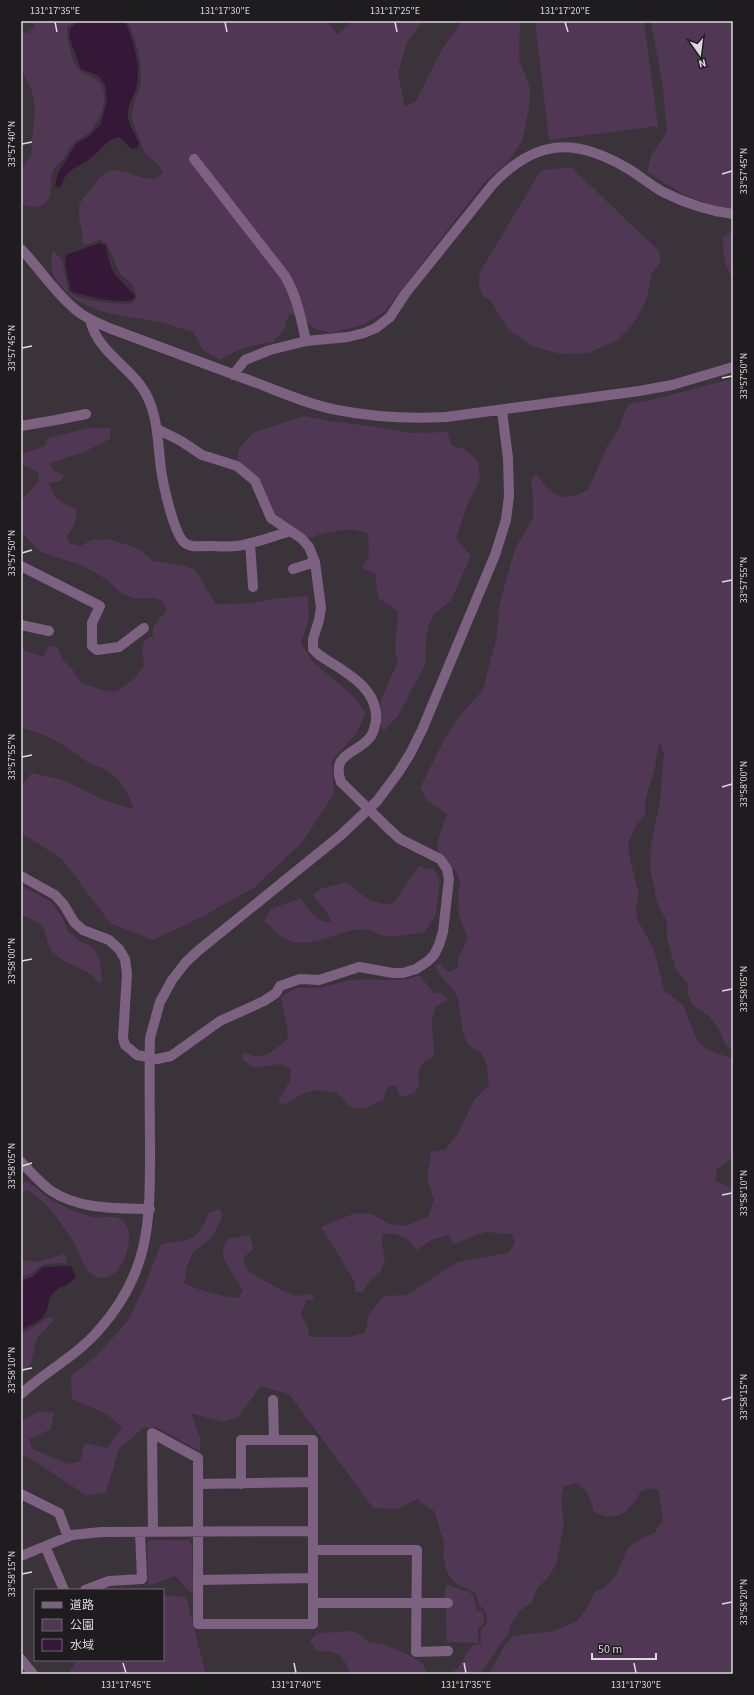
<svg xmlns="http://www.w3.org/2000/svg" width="754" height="1695" font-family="'Source Sans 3','Noto Sans JP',sans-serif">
<rect width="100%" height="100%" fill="#3a333a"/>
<!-- green -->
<path fill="#503753" d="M 34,21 L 76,21 L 67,26 C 67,39 71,67 83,73 C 90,77 99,79 102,87 C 109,103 99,124 87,134 C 82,138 76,140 72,145 C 68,148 67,154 64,158 C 62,161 58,164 55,167 C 48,178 55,195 44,204 C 38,209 31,207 24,205 L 21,202 L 21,166 L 23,166 L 31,157 L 35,106 L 31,88 L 21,70 L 21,33 L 27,33 L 34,28 Z
M 127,21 L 330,21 L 329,23 L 337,35 L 352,21 L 423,21 L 407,42 L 398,73 L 405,107 L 416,101 L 442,49 L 462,21 L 520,21 L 519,58 L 530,89 L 529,108 L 522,141 L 511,158 L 483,184 L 385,311 L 363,325 L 331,333 L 313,328 L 305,319 L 289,313 L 285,328 L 273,342 C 252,345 238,348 220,360 L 203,350 L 193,332 C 183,329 173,326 164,323 C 127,315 86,316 60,285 C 51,274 49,265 53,251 L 62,259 L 68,290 C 71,292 74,296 78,297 C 86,300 124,306 131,303 C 133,302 135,299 137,297 L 132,284 L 120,274 L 107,244 L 100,240 L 85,245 L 82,242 L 83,236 L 79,219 L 79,204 L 101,176 L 112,170 L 126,172 L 143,178 L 155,179 L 163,173 C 160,164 152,160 145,153 C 144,152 133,122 132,119 C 131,107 137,97 140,86 C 144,67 136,39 127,21 Z
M 535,21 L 644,21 L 658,126 L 549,140 Z
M 651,21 L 733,21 L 733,210 L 726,211 L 683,194 L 647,172 L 651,156 L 667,132 L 663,88 Z
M 571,167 L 660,252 L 660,263 L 652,273 L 646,301 L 633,324 L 616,341 L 588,353 L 562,354 L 534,347 L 509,330 L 490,300 L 483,296 L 478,283 L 480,279 L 478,275 L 541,170 Z
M 733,231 L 733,278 C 723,266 723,252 723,237 Z
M 733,379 L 733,1050 L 725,1044 L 720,1032 L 710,1017 L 692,1004 L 687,993 L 688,984 L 675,968 L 667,939 L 667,922 L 657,902 L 650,869 L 651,843 L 660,802 L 664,753 L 659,742 L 655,767 L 645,802 L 645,815 L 635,827 L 628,845 L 630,859 L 639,894 L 636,905 L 637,919 L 654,950 L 664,990 L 683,1005 L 698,1042 L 709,1050 L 733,1059 L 733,1157 L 717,1169 L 715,1181 L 733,1188 L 733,1674 L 489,1674 L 505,1645 L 513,1636 L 553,1631 L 576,1622 L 586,1610 L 595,1592 L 605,1587 L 617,1574 L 627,1549 L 639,1540 L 655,1532 L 663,1520 L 659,1491 L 651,1488 L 641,1491 C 630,1511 618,1524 594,1512 C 591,1500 588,1488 576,1483 L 564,1486 L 561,1502 L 564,1524 L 557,1561 L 551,1574 L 537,1589 L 532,1602 L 521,1610 L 511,1624 L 508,1634 L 480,1674 L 449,1674 L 457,1669 L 472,1646 L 481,1643 L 481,1630 L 486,1624 L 487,1615 L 484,1608 L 479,1606 L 476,1594 L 469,1589 L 462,1587 L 455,1582 L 450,1577 L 446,1569 L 443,1555 L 444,1544 L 435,1512 L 417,1499 L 397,1509 L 373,1508 L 289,1394 L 261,1386 L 237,1418 L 223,1422 L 191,1413 L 200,1438 L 200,1451 L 156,1427 L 143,1428 L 119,1449 L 106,1492 L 87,1496 L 36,1462 L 21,1455 L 21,1422 L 39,1411 L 54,1413 L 51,1429 L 29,1439 L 32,1449 L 69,1464 L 80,1461 L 85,1443 L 107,1448 L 122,1427 L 105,1413 L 72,1399 L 71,1376 L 97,1355 L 128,1321 L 145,1285 L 161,1244 C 189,1239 198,1243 208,1213 L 219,1209 L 223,1215 L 216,1230 L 210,1239 L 193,1252 L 187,1266 L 184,1283 C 201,1291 219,1296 238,1298 L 243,1291 C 238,1281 222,1261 223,1251 C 223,1247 227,1242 228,1239 L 250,1235 L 253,1249 L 243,1258 L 248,1271 L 279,1289 L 296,1296 L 310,1294 L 315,1299 L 306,1301 L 301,1315 L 308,1327 L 309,1337 L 349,1337 L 365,1333 L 369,1314 L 384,1296 L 406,1295 L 458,1262 L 508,1253 L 515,1243 L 511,1234 L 485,1232 L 453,1244 L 449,1235 L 433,1239 L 417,1250 C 405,1237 400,1232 382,1234 L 382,1245 L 385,1259 L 381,1271 L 369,1282 L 363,1292 L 355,1292 L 355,1282 L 321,1227 L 355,1213 L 372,1214 L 389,1224 L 405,1226 L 428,1217 L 434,1199 L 427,1179 L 431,1152 L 445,1150 L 459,1132 L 474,1100 L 489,1085 C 488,1075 488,1063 482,1055 C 478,1049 469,1048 466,1041 C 459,1026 463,1008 455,993 C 450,983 440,979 435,966 L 441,964 L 448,972 L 458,968 L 458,958 L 468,938 L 459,916 L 458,898 L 460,881 L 455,870 L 439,855 L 437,843 L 447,814 L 428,801 L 420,788 L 444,740 L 462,713 L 483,690 L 497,636 L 499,606 L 515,549 L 533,518 L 533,495 L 531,480 L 536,474 C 554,497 560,503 588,490 L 605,451 L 619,428 L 628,404 C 664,399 698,386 733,379 Z
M 304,416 L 328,421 L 370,426 L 409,433 L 447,432 L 452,446 L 464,449 L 478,461 L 480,479 L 468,503 L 456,539 L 471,556 L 451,601 L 434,614 L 429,624 L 426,639 L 425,665 L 398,716 L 384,731 L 381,727 L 381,699 L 398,662 L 395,651 L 398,611 L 378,598 L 375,574 L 362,568 L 369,556 L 368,533 L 351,529 L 324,533 L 307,539 L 275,519 L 269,504 L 237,459 L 240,447 L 253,433 Z
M 89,428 L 111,428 L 110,439 L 84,452 L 50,463 L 53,470 L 64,475 L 61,481 L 49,483 C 55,500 60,503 76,508 C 78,520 74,527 67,536 L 69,543 L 80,546 L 92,540 L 109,539 L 139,549 L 153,561 L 182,565 L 195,570 L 216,604 L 252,603 L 280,598 L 308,596 L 309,618 L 301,643 L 313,662 L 352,695 L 366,713 L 357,733 L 332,760 L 334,794 L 303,841 L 255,887 L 200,918 L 153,940 L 110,923 L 62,859 L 21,833 L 21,783 L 24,783 L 32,773 L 63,780 L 106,801 L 133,809 C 129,792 119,777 103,768 C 98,766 93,765 89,763 C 63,745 52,735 21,728 L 21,649 L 43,657 L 49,646 L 58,647 L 62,659 L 73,670 L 82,684 L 107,691 L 116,692 L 135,678 L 144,665 L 142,651 L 144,641 L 153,636 L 153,627 L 167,610 L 163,601 L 154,598 L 134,598 L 122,594 L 107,580 L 84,566 L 41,552 L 24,535 L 21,527 L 21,501 L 39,481 L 38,472 L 21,464 L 21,454 L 45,446 L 48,438 Z
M 419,866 L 428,869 L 434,869 L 440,879 L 436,914 L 425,932 C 412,934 399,937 386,936 C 377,935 371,929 362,929 C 340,930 309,950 288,940 C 279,936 271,927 264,921 L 271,909 L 301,898 C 308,911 316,921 332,923 C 329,912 318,904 313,894 L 323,888 L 346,882 L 369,900 L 388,905 L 396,900 Z
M 21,885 L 51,902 L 62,917 L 68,931 L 80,941 L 92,947 L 100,960 L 102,981 L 98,983 C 87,966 67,967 54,953 C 45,944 47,934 43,927 C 38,921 28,917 21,915 Z
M 419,975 L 433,992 L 443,994 L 448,1000 L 436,1006 L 432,1020 L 434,1056 C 417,1064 418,1070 419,1087 L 412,1094 L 400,1097 L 396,1085 L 387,1088 L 383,1100 L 364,1109 L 350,1107 L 337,1093 L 318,1090 L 304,1093 L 286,1104 L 278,1103 L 279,1099 L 290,1081 L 291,1069 L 280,1064 L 254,1068 L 242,1059 L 244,1052 L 256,1057 L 268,1054 L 288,1039 L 287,1025 L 281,997 L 296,988 L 319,988 L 350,980 L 367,979 L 387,980 L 408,979 Z
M 27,1181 C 37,1187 44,1196 54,1201 C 63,1207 83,1215 94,1217 C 104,1218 114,1214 123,1221 C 140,1234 119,1290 95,1276 C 82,1269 81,1253 74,1243 C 66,1231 58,1218 49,1208 C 43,1201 35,1196 28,1190 L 21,1192 L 21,1183 Z
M 65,1254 L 67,1263 L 44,1264 L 29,1275 L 21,1276 L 21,1257 L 24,1260 L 37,1262 Z
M 49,1317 L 54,1320 L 37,1338 L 31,1364 L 21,1376 L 21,1335 Z
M 150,1540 L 188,1540 L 192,1545 L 193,1592 L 191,1593 L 175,1576 L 148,1586 L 147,1543 Z
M 447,1585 L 450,1585 L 460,1590 L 470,1592 L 474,1598 L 477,1611 L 483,1612 L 484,1623 L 478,1628 L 478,1643 L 447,1642 L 445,1588 Z
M 163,1595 L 186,1597 L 206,1674 L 68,1674 L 77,1660 L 163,1660 Z
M 355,1631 L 368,1642 L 386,1645 L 413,1657 L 424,1665 L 427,1674 L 347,1674 L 349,1672 C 342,1651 335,1652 316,1651 L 310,1641 L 317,1633 Z"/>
<!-- water -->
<path fill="#351738" d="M 80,21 L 125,21 C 133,41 142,66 136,88 C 133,98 127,106 128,118 C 129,125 136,136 139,143 L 137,148 L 132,149 L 119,137 C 106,140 101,149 92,157 C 84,164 73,167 66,175 C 63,179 63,184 59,188 L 55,186 L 58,173 L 76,144 L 89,136 L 101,124 L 107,100 L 105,85 L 99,76 L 81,69 L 69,37 L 71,27 Z
M 100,243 L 106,246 C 108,258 110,270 119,279 C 125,285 130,289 135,296 L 132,300 C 118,304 85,296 71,291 L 65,265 L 66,255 Z
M 71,1266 L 76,1276 C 72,1284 58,1287 52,1294 C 47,1301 49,1311 43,1317 C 38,1323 27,1326 21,1330 L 21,1281 L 32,1277 L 43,1267 Z"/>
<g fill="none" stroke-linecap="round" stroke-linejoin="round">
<!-- minor -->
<path stroke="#7d6180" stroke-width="10" d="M 194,159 L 285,276 C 297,297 301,318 306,341
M 21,249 C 40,269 55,293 76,310 C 85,318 98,323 109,328 C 157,346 205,364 254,382 C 281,392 309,405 337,410 C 373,417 410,419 446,417 L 639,391 L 672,385 L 733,367
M 90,319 C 97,354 134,367 148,398 C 158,420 158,445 161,469 C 163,484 174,535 185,543 C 191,548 201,546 208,546 C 217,546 227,547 236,546 C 254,544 273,536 291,531
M 233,375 L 245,360 L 270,350 L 306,341 L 348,337 L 364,333 L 376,328 L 390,317 L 405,294 L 493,184 C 535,140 573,137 625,167 C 638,174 650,185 663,192 C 685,203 709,211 733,214
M 21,426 L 56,420 L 86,414
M 157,429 L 181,441 L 202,455 L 237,466 L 255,481 L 271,518 L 301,538 L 309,547 L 315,562 L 321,608 L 319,620 L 313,639 L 313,649 L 319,655 C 343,671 379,687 376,721 C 375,725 374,732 371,736 C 359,754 330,752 341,782
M 250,543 L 253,587
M 21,566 L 100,606 L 92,623 L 92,646 L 97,650 L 119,647 L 144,628
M 293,569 L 315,562
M 21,625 L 49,631
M 21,876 L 55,895 L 64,905 L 74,922 L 83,930 L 109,940 L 119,949 L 125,959 L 127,974 L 123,1038 L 125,1045 L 137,1055 L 157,1059 L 171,1056 L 220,1021 L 264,1001 L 276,993 L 280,986 L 300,979 L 319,980 L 359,967 L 393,973 L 403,973 L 416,969 L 428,961 L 434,955 L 439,945 L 443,932 L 449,879 L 447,869 L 440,859 L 400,839 L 389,829
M 21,1162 C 30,1171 39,1182 50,1190 C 79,1210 116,1208 150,1209
M 21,1394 C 46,1371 76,1356 98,1331 C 149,1274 150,1225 150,1153 C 150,1115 149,1076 150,1038 L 160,1002 L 172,980 L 186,962 L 199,950 L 341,835 L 377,801 L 398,773 L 410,754 L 422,730 L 495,555 L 506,520 L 509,496 L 508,458 L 502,411
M 273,1400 L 274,1440
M 198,1484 L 313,1482
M 21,1494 L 59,1513 L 68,1537
M 153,1532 L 152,1433 L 198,1458 L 198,1624 L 313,1624 L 313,1440 L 241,1440 L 241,1484
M 45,1546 L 64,1590
M 313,1550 L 417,1550 L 416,1652 L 448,1651
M 21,1556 L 72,1535 L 101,1532 L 313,1531
M 198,1580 L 313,1578
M 85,1590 L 109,1581 L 142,1579 L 140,1532
M 313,1603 L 448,1603
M 21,1659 L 33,1674"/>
<!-- minor-bridge -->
<path stroke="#7d6180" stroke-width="10" d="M 341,782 L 389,829"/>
</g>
<!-- ticks -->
<path fill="none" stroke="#ddd8dd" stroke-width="1.5" d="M 55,22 L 57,32M 225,22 L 227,32M 395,22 L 397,32M 565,22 L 568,32M 22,144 L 32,142M 722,174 L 732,171M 22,348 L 32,346M 722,378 L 732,376M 22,553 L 32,550M 722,582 L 732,580M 22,757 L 32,755M 722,787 L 732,784M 22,961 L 32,959M 722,991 L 732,989M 22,1166 L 32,1163M 722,1195 L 732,1193M 22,1370 L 32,1368M 722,1400 L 732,1397M 22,1574 L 32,1572M 722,1604 L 732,1602M 123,1663 L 126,1673M 294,1663 L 296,1673M 464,1663 L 466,1673M 634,1663 L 636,1673"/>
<!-- border -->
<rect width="754" height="1695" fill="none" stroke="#1f1c1f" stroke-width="44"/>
<!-- legend -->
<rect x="34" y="1589" width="130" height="72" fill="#1f1c1f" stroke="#6b676b"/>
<rect x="42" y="1602" width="20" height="6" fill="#7d6180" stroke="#6b676b"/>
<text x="70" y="1609" font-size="12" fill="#ddd8dd">道路</text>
<rect x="42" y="1619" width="20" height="12" fill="#503753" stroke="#6b676b"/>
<text x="70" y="1629" font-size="12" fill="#ddd8dd">公園</text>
<rect x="42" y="1639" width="20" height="12" fill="#351738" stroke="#6b676b"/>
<text x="70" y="1649" font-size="12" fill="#ddd8dd">水域</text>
<!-- north arrow -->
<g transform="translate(700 54) rotate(166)" stroke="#1f1c1f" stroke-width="3" paint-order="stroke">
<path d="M0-3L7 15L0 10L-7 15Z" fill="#ddd8dd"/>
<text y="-6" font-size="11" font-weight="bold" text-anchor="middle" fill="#ddd8dd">N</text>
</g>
<!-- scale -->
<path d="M592 1653v6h64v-6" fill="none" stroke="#ddd8dd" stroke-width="2"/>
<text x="598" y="1653" font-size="12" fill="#ddd8dd" stroke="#1f1c1f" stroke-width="3" paint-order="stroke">50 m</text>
<rect x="22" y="22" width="710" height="1651" fill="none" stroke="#ddd8dd" stroke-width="1.5"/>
<g font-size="10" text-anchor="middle" fill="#ddd8dd">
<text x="55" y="14">131°17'35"E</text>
<text x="225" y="14">131°17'30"E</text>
<text x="395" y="14">131°17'25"E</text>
<text x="565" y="14">131°17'20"E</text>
<text transform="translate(11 144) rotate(-90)" y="4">33°57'40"N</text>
<text transform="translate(743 171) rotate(-90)" y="4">33°57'45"N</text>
<text transform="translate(11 348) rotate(-90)" y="4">33°57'45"N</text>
<text transform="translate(743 376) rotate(-90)" y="4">33°57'50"N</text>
<text transform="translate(11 553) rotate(-90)" y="4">33°57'50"N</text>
<text transform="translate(743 580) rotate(-90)" y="4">33°57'55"N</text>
<text transform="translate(11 757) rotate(-90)" y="4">33°57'55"N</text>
<text transform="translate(743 784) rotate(-90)" y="4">33°58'00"N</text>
<text transform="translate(11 961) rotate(-90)" y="4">33°58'00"N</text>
<text transform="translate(743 989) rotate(-90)" y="4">33°58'05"N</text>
<text transform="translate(11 1166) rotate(-90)" y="4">33°58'05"N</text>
<text transform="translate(743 1193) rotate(-90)" y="4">33°58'10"N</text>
<text transform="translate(11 1370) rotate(-90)" y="4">33°58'10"N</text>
<text transform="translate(743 1397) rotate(-90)" y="4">33°58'15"N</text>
<text transform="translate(11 1574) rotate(-90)" y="4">33°58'15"N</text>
<text transform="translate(743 1602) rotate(-90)" y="4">33°58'20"N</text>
<text x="126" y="1688">131°17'45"E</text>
<text x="296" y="1688">131°17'40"E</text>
<text x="466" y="1688">131°17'35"E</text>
<text x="636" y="1688">131°17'30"E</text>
</g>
</svg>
